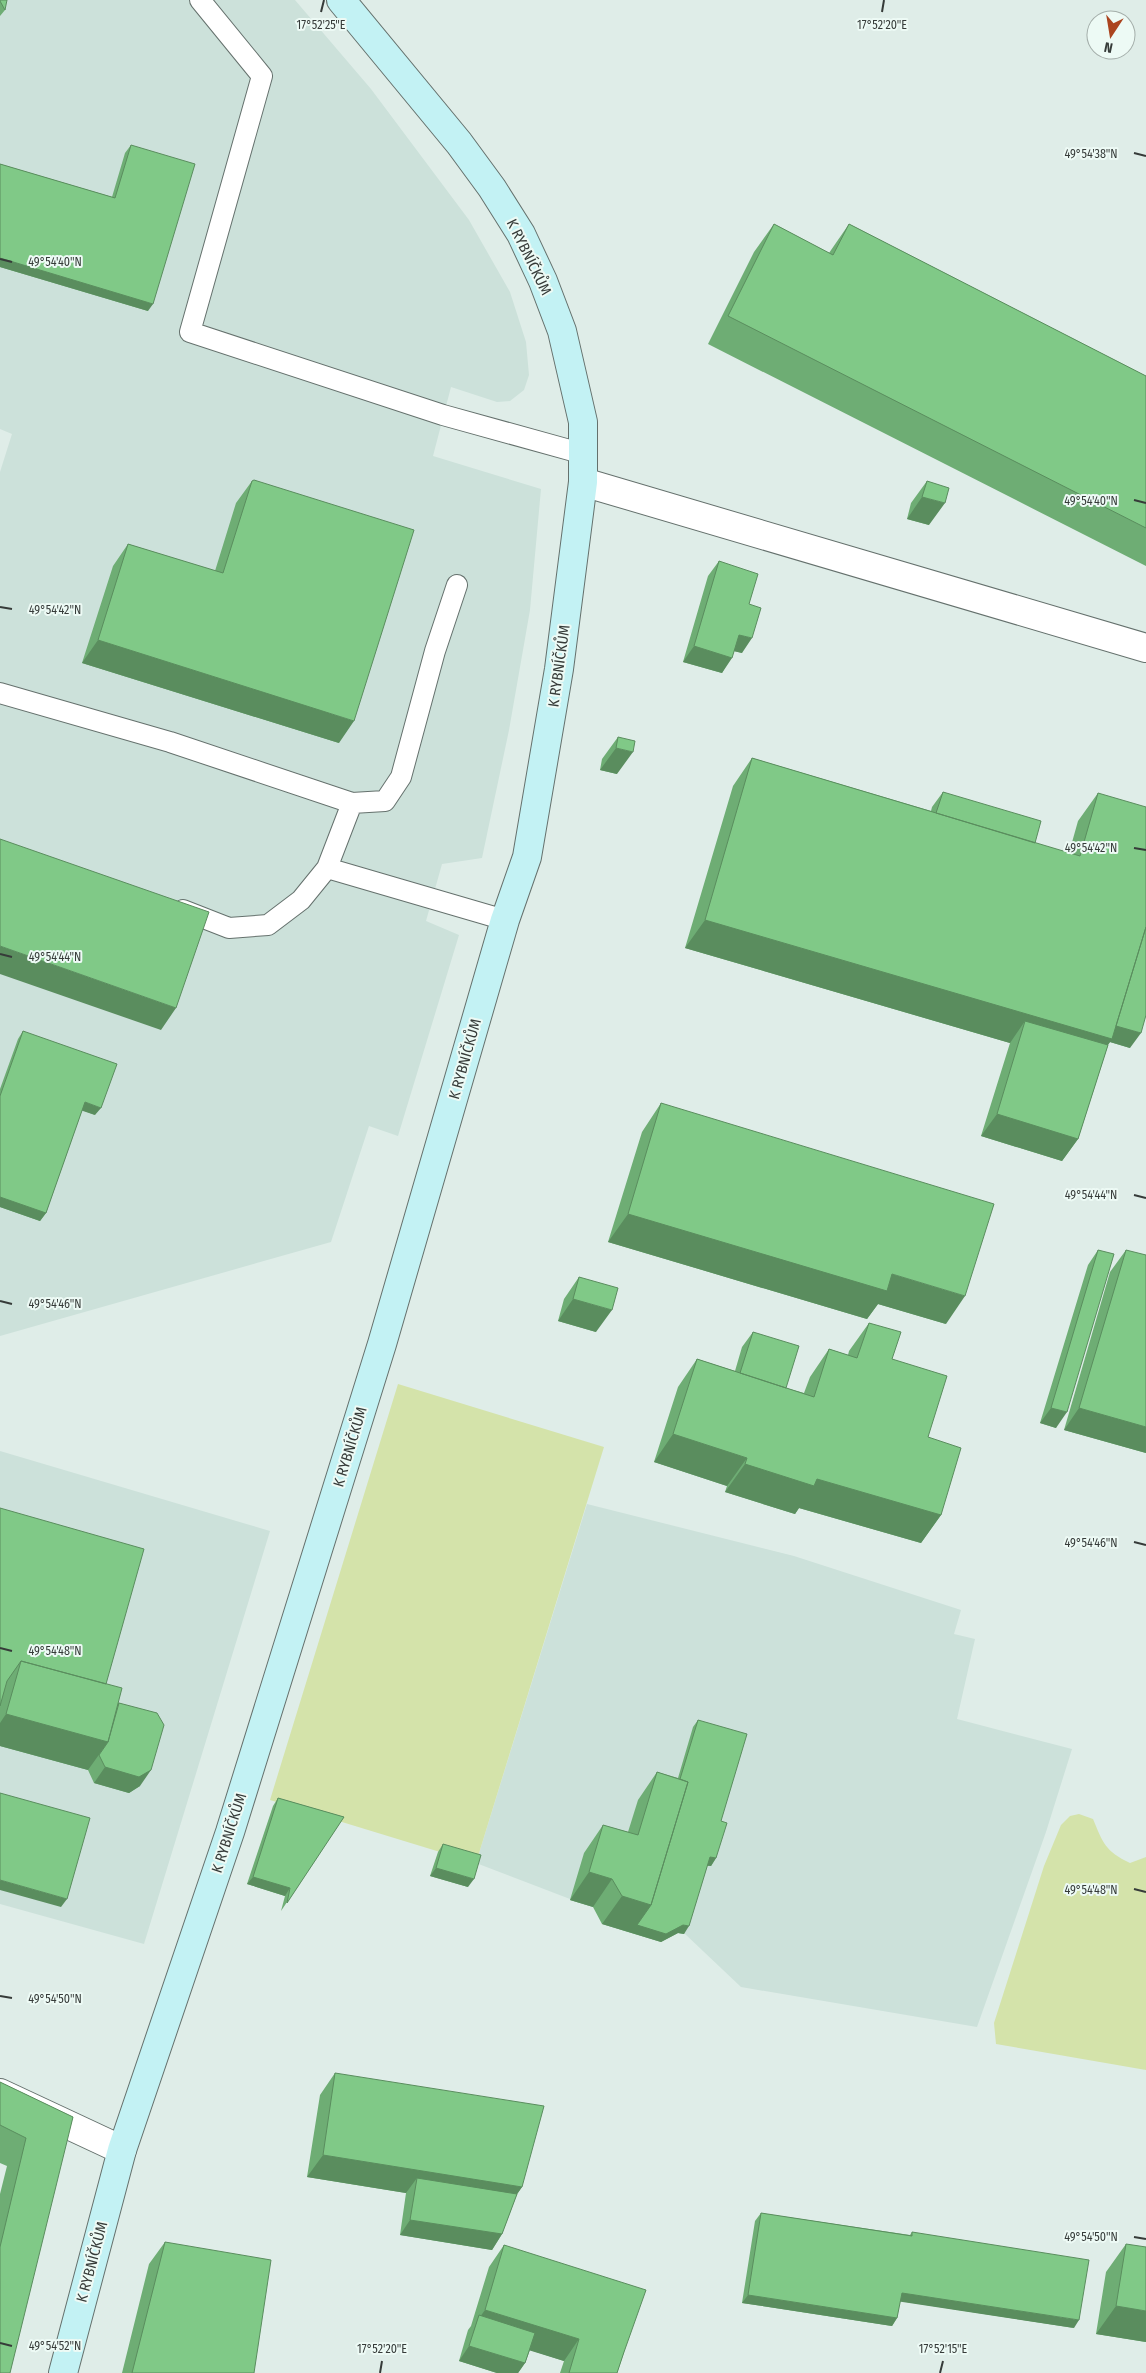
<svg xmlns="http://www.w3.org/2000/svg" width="1146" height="2373" font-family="'Fira Sans Condensed',sans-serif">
<rect width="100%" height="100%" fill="#dfede8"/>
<!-- built -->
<path fill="#cce1da" d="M 0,0 L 295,0 L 371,89 L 469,220 L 510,292 L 526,342 L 529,375 L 524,390 L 510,401 L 497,402 L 451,387 L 433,456 L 541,489 L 530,610 L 509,730 L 482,858 L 442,864 L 426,921 L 459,935 L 398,1136 L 369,1126 L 331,1242 L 0,1336 L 0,472 L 12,434 L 0,429 Z
M 0,1451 L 270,1531 L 144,1944 L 0,1904 Z
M 587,1504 L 794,1556 L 961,1610 L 954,1634 L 975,1639 L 957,1719 L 1072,1749 L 1046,1832 L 977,2027 L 741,1987 L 684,1933 L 570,1899 L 476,1863 Z"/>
<!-- green -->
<path fill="#d4e3aa" d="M 398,1384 L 604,1447 L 476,1863 L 270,1800 Z
M 1079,1814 L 1093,1819 C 1103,1843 1105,1851 1130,1863 L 1146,1857 L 1146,2070 L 996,2044 L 994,2023 L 1044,1866 L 1061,1825 L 1070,1816 Z"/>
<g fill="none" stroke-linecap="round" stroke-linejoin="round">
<defs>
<path id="lane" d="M 200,0 L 262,76 L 190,332 L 443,415 L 584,454
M 0,693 L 170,742 L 352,803 L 385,801 L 401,777 L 435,651 L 457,585
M 327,868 L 505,920
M 183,910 L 229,928 L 268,925 L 301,900 L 327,868 L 352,803"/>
<path id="street" d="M 583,482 L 1146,648
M 0,2093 L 122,2150"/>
<path id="secondary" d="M 63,2373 L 122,2150 L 230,1832 L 382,1344 L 505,920 L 527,857 L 559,669 L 583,482 L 583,422 L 562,331 L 543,281 L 521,234 L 492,188 L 459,143 L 341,0"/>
</defs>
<!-- lane casing -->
<use href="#lane" stroke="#65716d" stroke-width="22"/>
<!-- street casing -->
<use href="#street" stroke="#65716d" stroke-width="30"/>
<!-- secondary casing -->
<use href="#secondary" stroke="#65716d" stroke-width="30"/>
<!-- lane -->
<use href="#lane" stroke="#fff" stroke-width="20"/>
<!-- street -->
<use href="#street" stroke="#fff" stroke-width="28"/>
<!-- secondary -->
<use href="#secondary" stroke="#c3f2f4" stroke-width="28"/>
</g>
<!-- wall -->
<path fill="#6ead74" d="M 0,0 L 5,10 L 0,16 Z
M 131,145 L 148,311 L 0,267 L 0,164 L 112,197 L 125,153 Z
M 774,224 L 829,253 L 849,224 L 1146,376 L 1146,566 L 708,344 L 754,252 Z
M 252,481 L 339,743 L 82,663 L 113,566 L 128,544 L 215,571 L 236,503 Z
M 927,481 L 929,525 L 907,519 L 911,503 Z
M 719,561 L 749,604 L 742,653 L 734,651 L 722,673 L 683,662 L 708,576 Z
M 618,737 L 617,774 L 600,770 L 602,759 Z
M 752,758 L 931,811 L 932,807 L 943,792 L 1035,843 L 1069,853 L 1078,821 L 1098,793 L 1130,1048 L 1110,1042 L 1108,1045 L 1078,1139 L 1062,1161 L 981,1136 L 1010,1043 L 685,948 L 733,786 Z
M 23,1031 L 95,1115 L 82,1110 L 46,1213 L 40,1221 L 0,1207 L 0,1089 L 18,1039 Z
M 661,1103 L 946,1324 L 878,1304 L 867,1319 L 608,1242 L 642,1132 Z
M 1098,1250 L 1056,1428 L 1040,1423 L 1088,1265 Z
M 1126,1250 L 1146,1453 L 1064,1430 L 1110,1272 Z
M 579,1277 L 596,1332 L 558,1321 L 564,1299 Z
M 869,1323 L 892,1359 L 928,1437 L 941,1515 L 921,1543 L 799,1508 L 795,1514 L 725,1492 L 727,1486 L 654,1462 L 678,1387 L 697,1359 L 735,1371 L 742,1347 L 753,1332 L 786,1388 L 804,1393 L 810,1377 L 829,1349 L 848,1355 L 849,1351 Z
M 0,1508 L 106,1684 L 119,1703 L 140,1786 L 129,1793 L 94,1783 L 88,1770 L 0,1746 Z
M 698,1720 L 721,1821 L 716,1858 L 711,1866 L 707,1866 L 684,1934 L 678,1933 L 661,1942 L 602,1924 L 593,1907 L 570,1900 L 584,1853 L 603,1825 L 628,1832 L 638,1800 L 657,1772 L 678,1778 L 693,1727 Z
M 278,1798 L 344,1817 L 281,1911 L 285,1896 L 247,1884 L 273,1806 Z
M 443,1844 L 468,1887 L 430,1876 L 438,1852 Z
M 335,2073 L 522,2187 L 517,2194 L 502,2234 L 492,2250 L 400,2235 L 406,2193 L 307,2177 L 320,2095 Z
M 0,2082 L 73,2117 L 0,2373 L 0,2194 L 7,2166 L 0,2163 Z
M 761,2213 L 910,2235 L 912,2232 L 1074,2328 L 900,2301 L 897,2318 L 892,2326 L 742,2303 L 755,2221 Z
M 165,2242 L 254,2373 L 122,2373 L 149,2264 Z
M 1126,2244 L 1146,2342 L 1096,2334 L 1106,2272 Z
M 504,2245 L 624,2352 L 617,2373 L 560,2373 L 564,2361 L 530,2350 L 525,2363 L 518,2373 L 497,2373 L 459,2361 L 468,2330 L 471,2326 L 489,2267 Z"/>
<!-- shaded-wall -->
<path fill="#5a8d5e" d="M 0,258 L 153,304 L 148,311 L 0,267 Z
M 922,497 L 945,503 L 929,525 L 907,519 Z
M 739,635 L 752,638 L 742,653 L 729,650 Z
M 98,640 L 354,721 L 339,743 L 82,663 Z
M 694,646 L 732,658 L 722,673 L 683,662 Z
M 616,748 L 633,752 L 617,774 L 600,770 Z
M 705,920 L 1111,1024 L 1141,1033 L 1130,1048 L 1110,1042 L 1092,1067 L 1025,1021 L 1010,1043 L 685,948 Z
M 0,946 L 176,1008 L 161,1030 L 0,974 Z
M 85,1102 L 101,1108 L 95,1115 L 80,1110 Z
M 997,1114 L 1078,1139 L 1062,1161 L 981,1136 Z
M 0,1197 L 46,1213 L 40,1221 L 0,1207 Z
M 628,1214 L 892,1274 L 965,1296 L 946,1324 L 878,1304 L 867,1319 L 608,1242 Z
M 573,1299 L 612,1310 L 596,1332 L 558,1321 Z
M 1051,1408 L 1067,1412 L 1056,1428 L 1040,1423 Z
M 1079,1408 L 1146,1427 L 1146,1453 L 1064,1430 Z
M 673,1434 L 747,1458 L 727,1486 L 654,1462 Z
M 745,1464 L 817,1479 L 941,1515 L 921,1543 L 799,1508 L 795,1514 L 725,1492 Z
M 6,1714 L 108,1742 L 88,1770 L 0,1746 L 0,1723 Z
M 105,1767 L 151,1770 L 140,1786 L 129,1793 L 94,1783 Z
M 710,1857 L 716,1858 L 711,1866 L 705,1865 Z
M 436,1868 L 474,1879 L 468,1887 L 430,1876 Z
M 589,1872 L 612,1879 L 593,1907 L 570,1900 Z
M 253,1877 L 290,1888 L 285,1896 L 247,1884 Z
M 0,1880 L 67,1899 L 61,1907 L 0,1890 Z
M 622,1896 L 651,1905 L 683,1925 L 689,1926 L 684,1934 L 678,1933 L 661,1942 L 602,1924 Z
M 323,2155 L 522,2187 L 507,2209 L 417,2178 L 406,2193 L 307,2177 Z
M 410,2220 L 502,2234 L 492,2250 L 400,2235 Z
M 902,2293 L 1079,2320 L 1074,2328 L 896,2301 Z
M 748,2295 L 897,2318 L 892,2326 L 742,2303 Z
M 1116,2306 L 1146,2311 L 1146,2342 L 1096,2334 Z
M 485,2310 L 579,2339 L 564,2361 L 473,2333 L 477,2321 Z
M 469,2346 L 525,2363 L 518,2373 L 497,2373 L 459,2361 Z"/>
<!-- building -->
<path fill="#80c987" stroke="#5a8d5e" d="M 0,0 L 7,0 L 5,10 L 0,1 Z
M 131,145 L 195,164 L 153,304 L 0,258 L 0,164 L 115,198 Z
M 774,224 L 833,255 L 849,224 L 1146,376 L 1146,528 L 728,316 Z
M 254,480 L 414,530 L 354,721 L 98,640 L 128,544 L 223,573 L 252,481 Z
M 927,481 L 949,488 L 945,503 L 922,497 Z
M 719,561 L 758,574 L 749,604 L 761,608 L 752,638 L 739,635 L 732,658 L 694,646 Z
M 618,737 L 635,741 L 633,752 L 616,748 Z
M 752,758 L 1080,856 L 1098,793 L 1146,807 L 1146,927 L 1112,1039 L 705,920 Z
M 943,792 L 1041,821 L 1035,843 L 936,813 Z
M 0,839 L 209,912 L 176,1008 L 0,946 Z
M 1146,927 L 1146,1015 L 1141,1033 L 1116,1026 Z
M 1025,1021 L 1108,1045 L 1078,1139 L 997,1114 Z
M 23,1031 L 117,1064 L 101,1108 L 85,1102 L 46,1213 L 0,1197 L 0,1096 Z
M 661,1103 L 994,1204 L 965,1296 L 892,1274 L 887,1291 L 628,1214 Z
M 1098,1250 L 1114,1254 L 1067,1412 L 1051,1408 Z
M 1126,1250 L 1146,1255 L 1146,1427 L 1079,1408 Z
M 579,1277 L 618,1288 L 612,1310 L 573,1299 Z
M 869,1323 L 901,1332 L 892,1359 L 947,1376 L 928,1437 L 961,1448 L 941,1515 L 817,1479 L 814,1486 L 745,1464 L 747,1458 L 673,1434 L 697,1359 L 814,1397 L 829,1349 L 857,1358 Z
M 753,1332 L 799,1346 L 786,1388 L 740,1373 Z
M 0,1508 L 144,1549 L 106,1684 L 21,1661 L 7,1681 L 0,1706 Z
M 21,1661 L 122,1688 L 108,1742 L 6,1714 Z
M 119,1703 L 157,1713 L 164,1725 L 151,1770 L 139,1777 L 105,1767 L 99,1755 L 108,1742 Z
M 698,1720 L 747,1734 L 721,1821 L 727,1823 L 716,1858 L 710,1857 L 689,1926 L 683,1925 L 666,1934 L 637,1925 L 651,1905 L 688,1782 L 680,1779 Z
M 657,1772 L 688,1782 L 651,1905 L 622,1896 L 612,1879 L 589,1872 L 603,1825 L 638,1835 Z
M 0,1793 L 90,1818 L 67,1899 L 0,1880 Z
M 278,1798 L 344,1817 L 287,1903 L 290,1888 L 253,1877 Z
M 443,1844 L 481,1855 L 474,1879 L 436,1868 Z
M 335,2073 L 544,2106 L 522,2187 L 323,2155 Z
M 0,2082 L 73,2117 L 10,2373 L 0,2373 L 0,2247 L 26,2138 L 0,2125 Z
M 417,2178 L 517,2194 L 502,2234 L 410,2220 Z
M 761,2213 L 912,2236 L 912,2232 L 1089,2260 L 1079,2320 L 902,2293 L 897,2318 L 748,2295 Z
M 165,2242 L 271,2260 L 254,2373 L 132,2373 Z
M 1126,2244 L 1146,2247 L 1146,2311 L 1116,2306 Z
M 504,2245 L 646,2290 L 624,2352 L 617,2373 L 569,2373 L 579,2339 L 485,2310 Z
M 479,2315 L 535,2333 L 525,2363 L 469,2346 Z"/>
<!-- ticks -->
<path fill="none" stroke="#363b39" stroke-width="2" d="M 321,12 L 324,0M 882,12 L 884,0M 1134,153 L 1146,156M 0,259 L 12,262M 1134,500 L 1146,503M 0,607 L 12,609M 1134,848 L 1146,850M 0,954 L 12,957M 1134,1195 L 1146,1198M 0,1301 L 12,1304M 1134,1542 L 1146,1545M 0,1648 L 12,1651M 1134,1889 L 1146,1892M 0,1996 L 12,1998M 1134,2237 L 1146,2239M 0,2343 L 12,2346M 380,2373 L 382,2361M 940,2373 L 943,2361"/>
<g text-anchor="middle" stroke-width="4" stroke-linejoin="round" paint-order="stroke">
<!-- street labels -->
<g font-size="15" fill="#363b39" stroke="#edfaf5">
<text transform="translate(529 257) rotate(64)" y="5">K RYBNÍČKŮM</text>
<text transform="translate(559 666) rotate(-82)" y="5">K RYBNÍČKŮM</text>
<text transform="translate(465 1059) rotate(-74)" y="5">K RYBNÍČKŮM</text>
<text transform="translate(350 1447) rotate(-73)" y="5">K RYBNÍČKŮM</text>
<text transform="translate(229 1833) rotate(-72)" y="5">K RYBNÍČKŮM</text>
<text transform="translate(92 2262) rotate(-75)" y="5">K RYBNÍČKŮM</text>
</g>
</g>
<g font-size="12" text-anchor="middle" fill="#363b39" stroke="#edfaf5" stroke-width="4" stroke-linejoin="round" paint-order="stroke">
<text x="321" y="29">17°52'25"E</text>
<text x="882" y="29">17°52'20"E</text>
<text x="1091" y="158">49°54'38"N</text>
<text x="55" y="266">49°54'40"N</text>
<text x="1091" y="505">49°54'40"N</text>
<text x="55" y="614">49°54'42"N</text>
<text x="1091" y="852">49°54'42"N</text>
<text x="55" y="961">49°54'44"N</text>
<text x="1091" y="1199">49°54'44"N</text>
<text x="55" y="1308">49°54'46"N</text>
<text x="1091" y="1547">49°54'46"N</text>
<text x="55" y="1655">49°54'48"N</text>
<text x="1091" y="1894">49°54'48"N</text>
<text x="55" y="2003">49°54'50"N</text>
<text x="1091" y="2241">49°54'50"N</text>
<text x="55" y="2350">49°54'52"N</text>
<text x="382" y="2353">17°52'20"E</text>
<text x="943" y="2353">17°52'15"E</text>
</g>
<!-- north arrow -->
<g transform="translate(1111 35) rotate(192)"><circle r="24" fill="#edfaf5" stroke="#a4aeaa"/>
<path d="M0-4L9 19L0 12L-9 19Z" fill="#ab441f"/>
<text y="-8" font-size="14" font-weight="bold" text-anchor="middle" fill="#363b39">N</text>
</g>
</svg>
